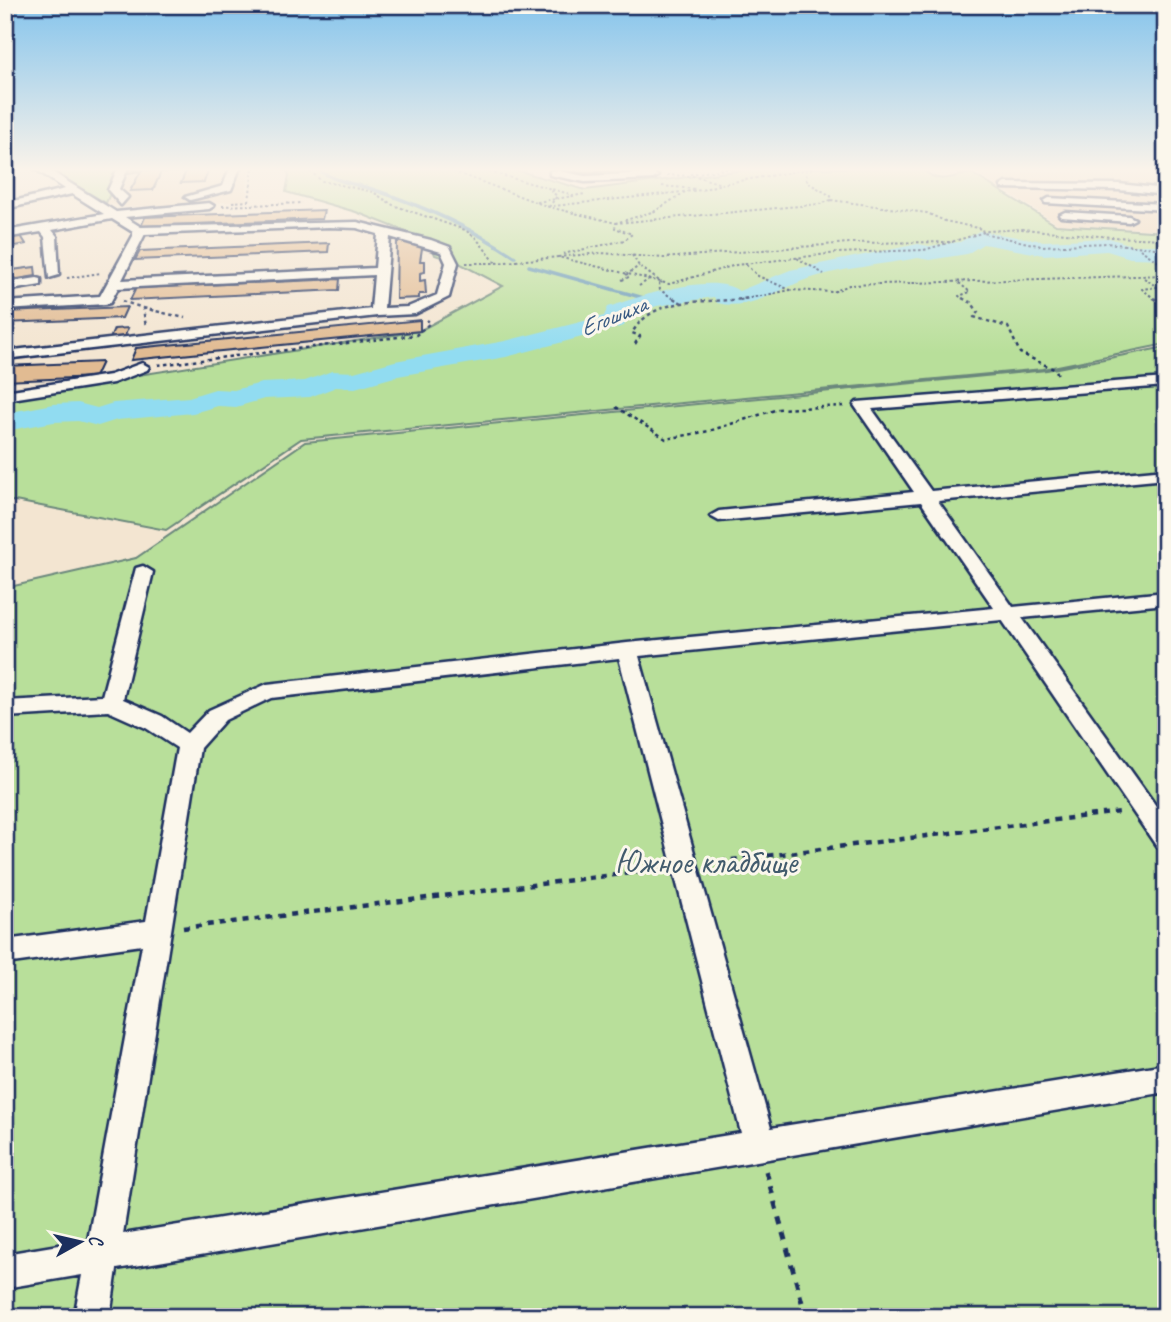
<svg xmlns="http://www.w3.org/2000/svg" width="1171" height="1322" font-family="Caveat,sans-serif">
<rect width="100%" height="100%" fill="#f3e5d1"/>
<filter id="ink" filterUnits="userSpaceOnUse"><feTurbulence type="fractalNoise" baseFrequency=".0143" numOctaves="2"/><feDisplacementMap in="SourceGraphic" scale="14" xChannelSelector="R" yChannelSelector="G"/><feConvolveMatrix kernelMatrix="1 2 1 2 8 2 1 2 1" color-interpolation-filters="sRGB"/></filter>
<g filter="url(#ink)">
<!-- built -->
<path fill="#eed8be" d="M 56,168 L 249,168 L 246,201 L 126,207 L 102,203 L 49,171 Z
M 975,172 L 1166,172 L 1166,230 L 1058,224 Z"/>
<!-- green -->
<path fill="#b8df9a" stroke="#6a877c" stroke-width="2" d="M 59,168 L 121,168 L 106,203 L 51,171 Z
M 285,168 L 509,168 L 585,190 L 759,168 L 906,168 L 924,170 C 939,186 955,175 971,173 L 1056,225 L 1166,232 L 1166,344 L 1043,369 L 301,439 L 166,530 L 15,501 L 5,502 L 5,396 L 419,331 L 503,286 L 459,263 L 435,255 L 430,241 L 356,212 L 286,192 L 289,175 Z
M 1166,347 L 1166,1317 L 5,1317 L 5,588 L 136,558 L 305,442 L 1047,370 Z"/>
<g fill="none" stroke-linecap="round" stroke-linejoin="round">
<!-- stream-far1 -->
<path stroke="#6297b6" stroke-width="3.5" d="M 316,168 C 332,181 352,183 372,189 C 423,206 470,227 515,257
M 529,266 L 651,300"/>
<!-- stream -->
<path stroke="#6297b6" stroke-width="4.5" d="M 645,298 L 653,300"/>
<!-- river -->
<path fill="#91dcf1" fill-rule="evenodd" d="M 979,231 L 1044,241 L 1109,238 L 1132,245 L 1166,245 L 1166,259 L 1130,258 L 1107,251 L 1044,255 L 983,244 L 967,254 L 929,260 L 918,258 C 881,265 840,268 805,280 C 775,291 750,311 717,303 L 714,297 L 657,306 L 628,316 L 624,326 L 506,357 L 398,376 L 355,388 L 336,387 L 310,397 L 264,399 L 236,407 L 218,406 L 193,413 L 117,420 L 98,426 L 78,421 L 54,422 L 5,431 L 5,413 L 54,404 L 78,403 L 97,408 L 113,403 L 189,397 L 215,389 L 234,390 L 261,383 L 305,381 L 332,371 L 354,372 L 395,361 L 505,341 L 604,316 L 608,307 C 637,297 714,271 739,291 L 790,270 L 918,244 L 929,246 L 960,242 Z"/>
</g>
<!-- building -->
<path fill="#e1bb92" stroke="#1b2f5e" stroke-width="2" d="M 125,168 L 134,170 L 209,168 L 204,182 L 181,183 L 186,171 L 161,172 L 153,190 L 130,191 L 141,171 L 122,174 Z
M 571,168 L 630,168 L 631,170 L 578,173 Z
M 324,210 L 322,219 L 141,226 L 145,217 Z
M 21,236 L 26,244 L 5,248 L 5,239 Z
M 419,241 L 423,242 L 420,261 L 425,261 L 425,272 L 420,273 L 420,281 L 425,280 L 426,294 L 419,294 L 419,298 L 396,299 L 397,242 Z
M 329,243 L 328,252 L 135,260 L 140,251 Z
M 35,267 L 36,276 L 5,281 L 5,271 Z
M 340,279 L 339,290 L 130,300 L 136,288 Z
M 127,307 L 122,318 L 5,323 L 5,312 Z
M 420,320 L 420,331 L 131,360 L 136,348 Z
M 128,328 L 124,338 L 110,339 L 114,329 Z
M 102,362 L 95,377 L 5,381 L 5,366 Z"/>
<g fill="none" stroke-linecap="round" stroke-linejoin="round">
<defs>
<path id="minor" d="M 5,168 L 17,168 L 5,172 Z
M 34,168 L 46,168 L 116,212 L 209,203 L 214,206 L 209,209 L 125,217 L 141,227 L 357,222 L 431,240 L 450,247 L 458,263 L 449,297 L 415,314 L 377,316 L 5,359 L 5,351 L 371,309 L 374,275 L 118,288 L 110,303 L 105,304 L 5,310 L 5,302 L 100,296 L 133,236 L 133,232 L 112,219 L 52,230 L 57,236 L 59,275 L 49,278 L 45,237 L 41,232 L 5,238 L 5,231 L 104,214 L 72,194 L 5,209 L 5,203 L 65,189 ZM 329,227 L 357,228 L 378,234 L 375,268 L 122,280 L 145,234 ZM 390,237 L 441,252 L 446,263 L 437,295 L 408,307 L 384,308 Z
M 118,168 L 128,168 L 119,189 L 128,197 L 121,205 L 108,190 Z
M 230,168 L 240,168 L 231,190 L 190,200 L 185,197 L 223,186 Z
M 554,170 L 585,176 L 653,173 L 658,176 L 653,179 L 585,182 L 550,175 L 550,171 Z
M 1006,183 L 1119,184 L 1166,189 L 1166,195 L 1119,190 L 1002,188 L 1001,186 Z
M 1049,198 L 1164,204 L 1166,210 L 1045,203 L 1044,201 Z
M 1065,212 L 1129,216 L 1135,219 L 1129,222 L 1061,217 L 1059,215 Z
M 37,278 L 41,279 L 41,285 L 5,291 L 5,283 Z
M 142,363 L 149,367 L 147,370 L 113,383 L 5,400 L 5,391 L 110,375 Z
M 1166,378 L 1166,386 L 872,409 L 931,491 L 1166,469 L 1166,479 L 938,501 L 1013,607 L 1166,592 L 1166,604 L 1022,618 L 1166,820 L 1166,850 L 1157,847 L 1002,620 L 639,656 L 771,1128 L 1166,1064 L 1166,1092 L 117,1269 L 110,1317 L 74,1317 L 82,1275 L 5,1288 L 5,1254 L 88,1240 L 142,945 L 5,964 L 5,940 L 146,921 L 177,748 L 146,728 L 108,711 L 5,717 L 5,701 L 102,696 L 136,568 L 143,566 L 153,572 L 123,699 L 162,716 L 187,733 L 209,710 L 267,684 L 627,643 L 994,608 L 921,502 L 719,521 L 710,516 L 719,511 L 914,492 L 854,405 L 857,402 ZM 619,658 L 741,1133 L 123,1234 L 200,748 L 225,720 L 271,698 Z"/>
</defs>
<!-- minor casing -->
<use href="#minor" stroke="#1b2f5e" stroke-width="5"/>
<!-- path-far3 -->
<path stroke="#1b2f5e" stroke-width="2" stroke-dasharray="2.5 2.5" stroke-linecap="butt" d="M 80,168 L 106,171
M 306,168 L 322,181 L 373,192 L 393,205 L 465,230 L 476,238 L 496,263
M 444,168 L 549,207 L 616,223 L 820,204 L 831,200 L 831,196 L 807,182 L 806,171
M 475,168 L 570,194
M 690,174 L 733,168
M 667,175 L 696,176 L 721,184 L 815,168
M 662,186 L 696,189
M 831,200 L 927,213 L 945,221 L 982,229 L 983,233 L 1042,246 L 1106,243 L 1166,249
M 249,201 L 253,168
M 232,202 L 249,201
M 537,202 L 585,194
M 222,206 L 302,203
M 553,206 L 701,190 L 721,184
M 549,207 L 557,196 L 552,192 L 554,189
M 1111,237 L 1166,239
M 1140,249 L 1163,265 L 1162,274
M 563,254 L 625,240 L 632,234 L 615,228 L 616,223 L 655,211 L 685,192
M 632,255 L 639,266 L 662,283
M 558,257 L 601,253 L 664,258 L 849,243 L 953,242
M 797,258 L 824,274
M 466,263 L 496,263
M 746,265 L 758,276 L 790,290
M 626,275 L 639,266
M 67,278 L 101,273
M 1144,278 L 1157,287 L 1142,289 L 1156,300
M 622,280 L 631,276
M 659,283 L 660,290 L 676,300
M 959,283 L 970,292 L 959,296 L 966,300
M 639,286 L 648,280
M 740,300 L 791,290 L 833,292 L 849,285 L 1166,275"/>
<!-- path-far2 -->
<path stroke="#1b2f5e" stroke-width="2.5" stroke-dasharray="3.5 3.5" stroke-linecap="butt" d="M 673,298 L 684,304
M 962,298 L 972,303 L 978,312 L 974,317 L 1008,327 L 1020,353 L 1056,370 L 1058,375
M 1154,298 L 1166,307
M 122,301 L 143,308 L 146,327
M 143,308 L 185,318
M 635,344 L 640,336 L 632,333 C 656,292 710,305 749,298
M 158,365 L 416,335 L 430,323 L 427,320
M 616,407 L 666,439 L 709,431 L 778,409 L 845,406"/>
<!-- path-far1 -->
<path stroke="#1b2f5e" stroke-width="4.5" stroke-dasharray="6 6" stroke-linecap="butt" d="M 708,863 L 1120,812
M 183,928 L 662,869"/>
<!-- path -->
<path stroke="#1b2f5e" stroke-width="5" stroke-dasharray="8 8" stroke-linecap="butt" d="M 766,1171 L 806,1317"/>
<!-- minor -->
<use href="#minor" fill="#fbf7ec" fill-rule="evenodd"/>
<!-- path-bridge -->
<path stroke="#1b2f5e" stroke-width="2" stroke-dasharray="2.5 2.5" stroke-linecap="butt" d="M 496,263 L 558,257 L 669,284 L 736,265 L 837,253 L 924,250 L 988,231 L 1022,229 L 1111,237"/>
</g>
</g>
<!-- sky -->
<linearGradient id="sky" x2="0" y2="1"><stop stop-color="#85c4ec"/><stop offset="0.48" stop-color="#faf3ea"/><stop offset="1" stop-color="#faf3ea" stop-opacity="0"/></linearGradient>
<rect width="1171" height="353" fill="url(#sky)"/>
<g text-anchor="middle" stroke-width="6" stroke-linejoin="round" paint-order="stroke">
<!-- far-water labels -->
<g font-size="24" font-style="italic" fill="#385a83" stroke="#fbf7ec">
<text transform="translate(613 316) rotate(-22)" y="8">Егошиха</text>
</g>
<!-- near-park labels -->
<g font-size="33" fill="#425b6d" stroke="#fbf7ec">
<text x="706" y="873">Южное кладбище</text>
</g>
</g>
<!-- margin -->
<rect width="1171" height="1322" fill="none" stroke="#fbf7ec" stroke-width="28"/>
<rect x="14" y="14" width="1143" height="1294" fill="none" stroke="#1b2f5e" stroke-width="2.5" filter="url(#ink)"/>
<!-- north arrow -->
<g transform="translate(80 1242) rotate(82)" stroke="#fbf7ec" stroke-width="5" paint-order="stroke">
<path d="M0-5L12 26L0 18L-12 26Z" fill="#1b2f5e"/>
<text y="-10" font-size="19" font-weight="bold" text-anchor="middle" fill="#1b2f5e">С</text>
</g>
</svg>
